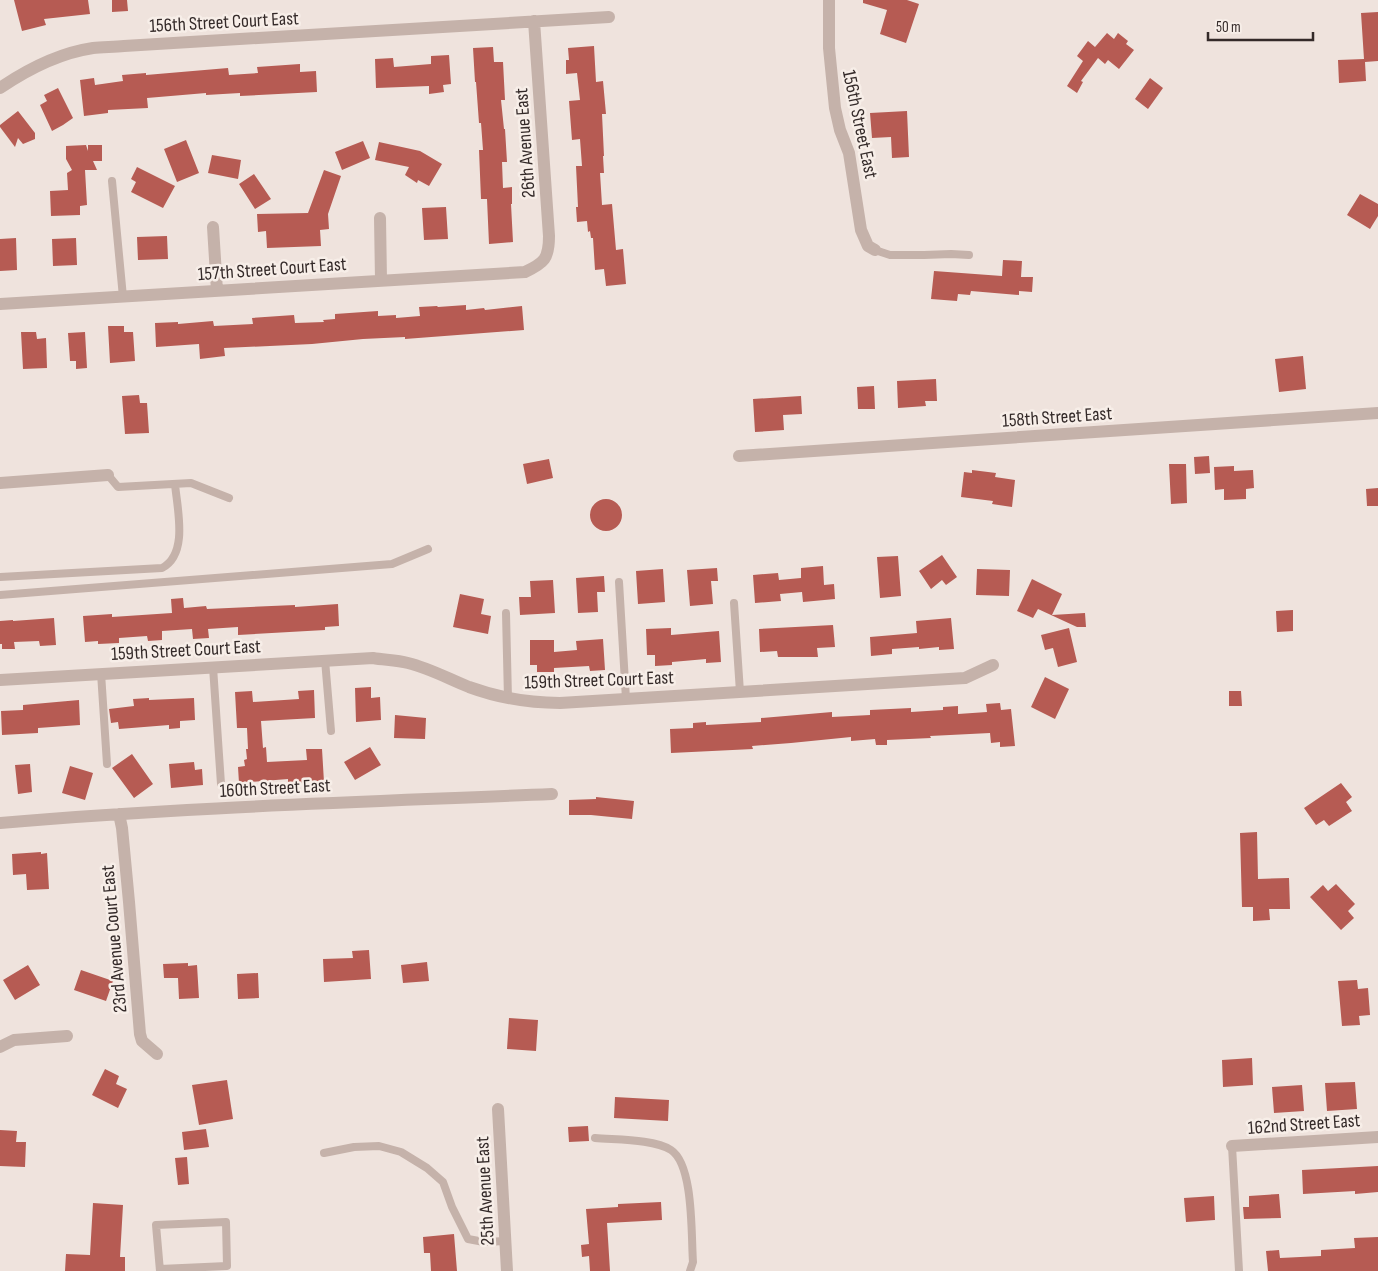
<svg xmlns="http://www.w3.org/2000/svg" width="1378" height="1271" font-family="'Sofia Sans Condensed',sans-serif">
<rect width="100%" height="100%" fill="#efe3dd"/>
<!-- building -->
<path fill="#b65b53" d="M 14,0 L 88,0 L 90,14 L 44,19 L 46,25 L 22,31 Z
M 112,0 L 127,0 L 128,11 L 112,12 Z
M 863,0 L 907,0 L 919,4 L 906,43 L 880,34 L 887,10 L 863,3 Z
M 1378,12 L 1378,61 L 1365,62 L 1366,81 L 1339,83 L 1338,60 L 1364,59 L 1361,13 Z
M 1107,33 L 1114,39 L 1118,33 L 1128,41 L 1126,44 L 1134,50 L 1119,69 L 1108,60 L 1105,64 L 1098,58 L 1081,81 L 1083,82 L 1077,93 L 1067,86 L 1083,61 L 1077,56 L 1088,41 L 1095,47 Z
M 594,46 L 596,82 L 603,81 L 606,114 L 602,114 L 604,156 L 603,156 L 604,173 L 600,173 L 602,205 L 612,204 L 616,250 L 623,249 L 626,284 L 606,286 L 604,269 L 595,270 L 593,238 L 591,238 L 590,231 L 588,232 L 587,221 L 577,222 L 576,207 L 578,207 L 576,166 L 582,166 L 580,139 L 572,140 L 569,101 L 580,100 L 577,73 L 566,74 L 566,60 L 569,60 L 568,48 Z
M 493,47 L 494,62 L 503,62 L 505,100 L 501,100 L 504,129 L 505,129 L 507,162 L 502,162 L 503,188 L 512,187 L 512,204 L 511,204 L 513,242 L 489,244 L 487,199 L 481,199 L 479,150 L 483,150 L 481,123 L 479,123 L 476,82 L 475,82 L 473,48 Z
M 449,55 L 451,84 L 443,85 L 444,92 L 429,94 L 429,86 L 376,88 L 375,59 L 393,58 L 394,67 L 431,64 L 431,56 Z
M 300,64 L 300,72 L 316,71 L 317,92 L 240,96 L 240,93 L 206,95 L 206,93 L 147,98 L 148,108 L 108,110 L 108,113 L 84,116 L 80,80 L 94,78 L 95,85 L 123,81 L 122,75 L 146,73 L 146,75 L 228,68 L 229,75 L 258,73 L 257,67 Z
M 1150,78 L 1163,88 L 1148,109 L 1135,99 Z
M 58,88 L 73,118 L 63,125 L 52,131 L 40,105 L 47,101 L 44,95 Z
M 18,111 L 35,133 L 35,139 L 23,144 L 18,138 L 15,147 L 0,127 L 0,125 Z
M 907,111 L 909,157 L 892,158 L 891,137 L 872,138 L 870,113 Z
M 186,140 L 199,173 L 177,182 L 164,149 Z
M 363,141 L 370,158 L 342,170 L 335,152 Z
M 379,142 L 420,151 L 442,164 L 429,186 L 418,180 L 417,183 L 405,175 L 409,167 L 375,160 Z
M 86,145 L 88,151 L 88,145 L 102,145 L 102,161 L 93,161 L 97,170 L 85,170 L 87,205 L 80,206 L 80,215 L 51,216 L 50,191 L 68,190 L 67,173 L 72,170 L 66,159 L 66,146 Z
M 212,155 L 241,160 L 238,179 L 208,173 Z
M 137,167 L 175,186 L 163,208 L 131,192 L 136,182 L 131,179 Z
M 324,170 L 341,176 L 328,214 L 329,229 L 320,230 L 321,246 L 267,248 L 266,231 L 258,232 L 257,214 L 308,213 Z
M 254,174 L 271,199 L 255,209 L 239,184 Z
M 1360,194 L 1378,204 L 1378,216 L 1370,229 L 1347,215 Z
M 446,207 L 448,239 L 424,240 L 422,208 Z
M 167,236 L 168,259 L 138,260 L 137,237 Z
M 16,238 L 17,270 L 0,271 L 0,239 Z
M 76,238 L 77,265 L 53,266 L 52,239 Z
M 1003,260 L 1022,261 L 1021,277 L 1033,277 L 1032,292 L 1019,291 L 1019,295 L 971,291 L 970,295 L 958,294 L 957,301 L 931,299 L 934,271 L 1002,276 Z
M 466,305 L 466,310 L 484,308 L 485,310 L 522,306 L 524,330 L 405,339 L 405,337 L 363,339 L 312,344 L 224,348 L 225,356 L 200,359 L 199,344 L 156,347 L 155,323 L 178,322 L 178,324 L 213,321 L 214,326 L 253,324 L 252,318 L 294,315 L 295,323 L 324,322 L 323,320 L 335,319 L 335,314 L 378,311 L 378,316 L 396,315 L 396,318 L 420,316 L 419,307 L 437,306 L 438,307 Z
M 108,326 L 124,326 L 124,332 L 133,332 L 135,361 L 110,363 Z
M 21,332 L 36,332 L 37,339 L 46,338 L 47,368 L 23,369 Z
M 85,332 L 87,368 L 76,369 L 76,361 L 70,361 L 68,333 Z
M 1303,356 L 1306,389 L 1279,392 L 1275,359 Z
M 936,379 L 937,401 L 925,401 L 926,406 L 898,408 L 897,381 Z
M 874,386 L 875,409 L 858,409 L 857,387 Z
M 139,395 L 140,403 L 147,403 L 149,433 L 125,434 L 122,396 Z
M 801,396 L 802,414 L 783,415 L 784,430 L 755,432 L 753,399 Z
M 1209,456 L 1210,473 L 1195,474 L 1194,457 Z
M 549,459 L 553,478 L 527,484 L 523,464 Z
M 1169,464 L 1186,464 L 1187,503 L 1171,504 Z
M 1234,466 L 1234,471 L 1253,470 L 1254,488 L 1246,489 L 1246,499 L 1224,500 L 1224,489 L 1215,490 L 1214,467 Z
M 972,470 L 996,473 L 995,477 L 1015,480 L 1012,507 L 992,504 L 993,501 L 961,497 L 964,472 L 972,473 Z
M 1378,488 L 1378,506 L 1367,506 L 1366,489 Z
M590 515a16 16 0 1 1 32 0a16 16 0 1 1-32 0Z
M 942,555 L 957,577 L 946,585 L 942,580 L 931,589 L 919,571 Z
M 898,556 L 901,596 L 880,598 L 877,557 Z
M 823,566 L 824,585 L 834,584 L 835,599 L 803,602 L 802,592 L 780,594 L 781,601 L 755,603 L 753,575 L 778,573 L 779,580 L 801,578 L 801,568 Z
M 717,568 L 718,581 L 711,581 L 713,604 L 690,606 L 687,570 Z
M 663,569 L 665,602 L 638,604 L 636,571 Z
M 977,569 L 1010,570 L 1009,596 L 976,595 Z
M 604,576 L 605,592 L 597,592 L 598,612 L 578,613 L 576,578 Z
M 1032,579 L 1062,594 L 1052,615 L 1085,613 L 1086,627 L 1077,627 L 1038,609 L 1033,618 L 1017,611 Z
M 553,580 L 555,613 L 520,615 L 519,597 L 531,597 L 530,581 Z
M 460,594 L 484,599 L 481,614 L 491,616 L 488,634 L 453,627 Z
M 183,598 L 184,608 L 206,606 L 207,609 L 295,605 L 295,607 L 338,604 L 339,626 L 325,627 L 325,630 L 238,635 L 238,627 L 208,629 L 209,638 L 193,639 L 192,629 L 162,631 L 162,640 L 148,641 L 147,636 L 119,638 L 119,643 L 98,644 L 98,641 L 85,642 L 83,616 L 112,614 L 112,617 L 172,613 L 171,599 Z
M 1293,610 L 1293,631 L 1277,632 L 1276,611 Z
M 54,618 L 56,645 L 40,646 L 39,641 L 14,642 L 15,649 L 2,649 L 2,644 L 0,644 L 0,621 L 13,620 L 13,621 Z
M 951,618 L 954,649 L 939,650 L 939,647 L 919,649 L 919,647 L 892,649 L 892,654 L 871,656 L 870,637 L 917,633 L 916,621 Z
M 833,625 L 835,647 L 817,648 L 818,657 L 778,657 L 777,651 L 760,652 L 759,629 Z
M 671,628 L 671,635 L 719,631 L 721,662 L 706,663 L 706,659 L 672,662 L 672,665 L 655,666 L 655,655 L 647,655 L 646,629 Z
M 1069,628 L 1077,662 L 1058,667 L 1053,648 L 1045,650 L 1041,635 Z
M 603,639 L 605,670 L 590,671 L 589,666 L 554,668 L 554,672 L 537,672 L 537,665 L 530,665 L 530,640 L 554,640 L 554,652 L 577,650 L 576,641 Z
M 1045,677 L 1069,689 L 1055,719 L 1031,707 Z
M 371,687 L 371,698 L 380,697 L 381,720 L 356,722 L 355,688 Z
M 314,690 L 315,718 L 261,721 L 263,748 L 266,747 L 267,762 L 307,760 L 306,749 L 322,749 L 324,782 L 288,784 L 288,779 L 239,783 L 238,767 L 245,766 L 244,760 L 247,759 L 246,749 L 248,749 L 247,728 L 237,728 L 235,692 L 252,691 L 253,702 L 299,699 L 298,691 Z
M 1229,691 L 1241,691 L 1242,706 L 1229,706 Z
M 149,698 L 149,700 L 194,698 L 195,720 L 180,721 L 180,728 L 169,729 L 169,725 L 119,729 L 118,722 L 111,723 L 109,709 L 134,706 L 133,699 Z
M 79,700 L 80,725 L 38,728 L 38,733 L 2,735 L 1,711 L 23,710 L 23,705 Z
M 1000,703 L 1001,710 L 1011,709 L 1015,746 L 1000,747 L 1000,742 L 991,743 L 990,733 L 930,736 L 931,738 L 887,740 L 887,745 L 876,745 L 875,739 L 851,741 L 851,737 L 791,743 L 752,746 L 753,749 L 671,753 L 670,729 L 693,728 L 693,723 L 706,722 L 706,725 L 761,722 L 761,718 L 832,712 L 832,717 L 870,715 L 870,710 L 911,708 L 911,712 L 943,710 L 943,707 L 958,706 L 958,714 L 987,712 L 986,704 Z
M 395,715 L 426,718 L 425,739 L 394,738 Z
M 370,747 L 381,765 L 355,780 L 344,762 Z
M 132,754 L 153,784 L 134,798 L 112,768 Z
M 194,762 L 195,770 L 202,769 L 203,785 L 171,788 L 169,764 Z
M 30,764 L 32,792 L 18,794 L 15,765 Z
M 70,766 L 93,773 L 85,800 L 62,793 Z
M 1341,783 L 1352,797 L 1346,802 L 1352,811 L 1329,826 L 1324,820 L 1316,825 L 1304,808 Z
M 596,797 L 634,801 L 632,819 L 591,815 L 569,815 L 569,800 L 596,799 Z
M 1257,832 L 1258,879 L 1289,878 L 1290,909 L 1269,909 L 1270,920 L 1253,921 L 1253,907 L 1242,907 L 1240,833 Z
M 41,852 L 41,854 L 47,853 L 49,889 L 27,890 L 26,874 L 13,875 L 12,854 Z
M 1336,884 L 1355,904 L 1348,911 L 1354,918 L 1341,930 L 1310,897 L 1323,885 L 1328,891 Z
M 369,950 L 371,979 L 324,982 L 323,959 L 353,958 L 352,951 Z
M 427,962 L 429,981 L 403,983 L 401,965 Z
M 188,963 L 188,966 L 197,965 L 199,998 L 179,999 L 178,978 L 164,978 L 163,964 Z
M 28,965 L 40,985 L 15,1000 L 3,980 Z
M 81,970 L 113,981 L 106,1001 L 74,990 Z
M 258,973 L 259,998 L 238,999 L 237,974 Z
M 1357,980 L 1358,989 L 1368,988 L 1370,1015 L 1359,1016 L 1360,1025 L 1342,1026 L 1338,981 Z
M 509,1018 L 538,1020 L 536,1051 L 507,1049 Z
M 1252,1058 L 1253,1085 L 1223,1087 L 1222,1060 Z
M 105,1069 L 119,1076 L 116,1084 L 127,1089 L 118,1108 L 92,1095 Z
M 227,1080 L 233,1119 L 199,1125 L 192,1085 Z
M 1355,1082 L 1357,1109 L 1327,1111 L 1325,1083 Z
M 1302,1085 L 1304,1111 L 1274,1113 L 1272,1087 Z
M 615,1097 L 669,1100 L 668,1121 L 614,1118 Z
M 588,1126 L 589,1141 L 569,1142 L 568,1127 Z
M 206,1129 L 209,1147 L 184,1150 L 182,1132 Z
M 0,1130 L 17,1131 L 16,1142 L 26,1142 L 25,1167 L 0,1166 Z
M 187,1157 L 189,1184 L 178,1185 L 175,1158 Z
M 1378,1166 L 1378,1192 L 1355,1194 L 1355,1191 L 1303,1194 L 1302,1170 Z
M 1279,1194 L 1281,1218 L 1244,1219 L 1243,1207 L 1249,1207 L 1249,1196 Z
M 1214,1196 L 1215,1220 L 1186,1222 L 1184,1198 Z
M 661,1202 L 662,1220 L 607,1223 L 610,1271 L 590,1271 L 589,1256 L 582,1257 L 581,1245 L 589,1244 L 586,1209 L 618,1207 L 618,1204 Z
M 93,1203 L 123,1205 L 120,1257 L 125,1257 L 125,1271 L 65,1271 L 66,1254 L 90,1255 Z
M 454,1234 L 457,1271 L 431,1271 L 430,1253 L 424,1253 L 423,1237 Z
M 1378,1237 L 1378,1271 L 1268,1271 L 1266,1251 L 1279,1250 L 1280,1258 L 1321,1256 L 1321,1250 L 1355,1248 L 1354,1238 Z"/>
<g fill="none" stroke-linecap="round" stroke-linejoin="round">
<!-- lane -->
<path stroke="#c5b2aa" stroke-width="8" d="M 112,181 L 123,297
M 875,250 L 890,255 L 924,255 L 951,254 L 969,255
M 108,475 L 118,487 L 191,483 L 229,498
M 0,577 L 162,568 C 189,554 177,508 175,484
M 619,582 L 626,699
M 0,595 L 392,564 L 428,549
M 734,603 L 740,692
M 506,613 L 508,699
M 325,660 L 331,731
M 213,667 L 221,784
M 101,673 L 107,764
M 595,1138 C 616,1140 654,1139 671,1150 C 694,1165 691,1236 693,1262 L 690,1271
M 1232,1146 L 1239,1271
M 324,1153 L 354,1147 L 379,1146 L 401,1152 L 427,1168 L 443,1182 L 452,1207 L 468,1239 L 484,1242 L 505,1241
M 160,1269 L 227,1266 L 226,1222 L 156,1225 L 160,1271"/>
<!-- street -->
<path stroke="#c5b2aa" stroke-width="12" d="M 829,0 L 829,48 L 835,108 L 840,130 L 849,153 L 861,230 L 868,246 L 875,250
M 0,88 C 28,69 59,53 93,48 C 103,47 114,47 124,46 L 609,17
M 380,218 L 381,280
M 213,227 L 217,291
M 0,304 L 525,272 C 544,263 549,259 549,236 L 534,21
M 739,456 L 1378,413
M 0,483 L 108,475
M 0,680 L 373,658 C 384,660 396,660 408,663 C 429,668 449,679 469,687 C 499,698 528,703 560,703 L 965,678 L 993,665
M 119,814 L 122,828 L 129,902 L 140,1034 L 142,1041 L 157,1054
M 0,823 C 184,807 368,802 552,794
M 0,1047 L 14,1040 L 67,1036
M 498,1109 L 507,1271
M 1232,1146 L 1378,1137"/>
</g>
<g text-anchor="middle" stroke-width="5" stroke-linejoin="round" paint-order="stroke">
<!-- street labels -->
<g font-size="19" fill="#342a29" stroke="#f7eee8">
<text transform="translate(224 21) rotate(-3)" y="7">156th Street Court East</text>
<text transform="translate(861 124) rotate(78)" y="7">156th Street East</text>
<text transform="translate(524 143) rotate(-94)" y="7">26th Avenue East</text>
<text transform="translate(272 268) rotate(-4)" y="7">157th Street Court East</text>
<text transform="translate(1057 416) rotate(-4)" y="7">158th Street East</text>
<text transform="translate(186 649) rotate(-3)" y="7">159th Street Court East</text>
<text transform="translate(599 679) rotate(-2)" y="7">159th Street Court East</text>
<text transform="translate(275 787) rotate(-3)" y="7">160th Street East</text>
<text transform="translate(113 939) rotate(-95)" y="7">23rd Avenue Court East</text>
<text transform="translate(1304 1123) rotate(-4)" y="7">162nd Street East</text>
<text transform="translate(484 1191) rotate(-93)" y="7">25th Avenue East</text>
</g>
</g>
<!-- scale -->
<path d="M1208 32v8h105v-8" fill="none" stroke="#342a29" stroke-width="2.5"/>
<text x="1216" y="32" font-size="15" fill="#342a29" stroke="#f7eee8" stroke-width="4" paint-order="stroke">50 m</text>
</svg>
